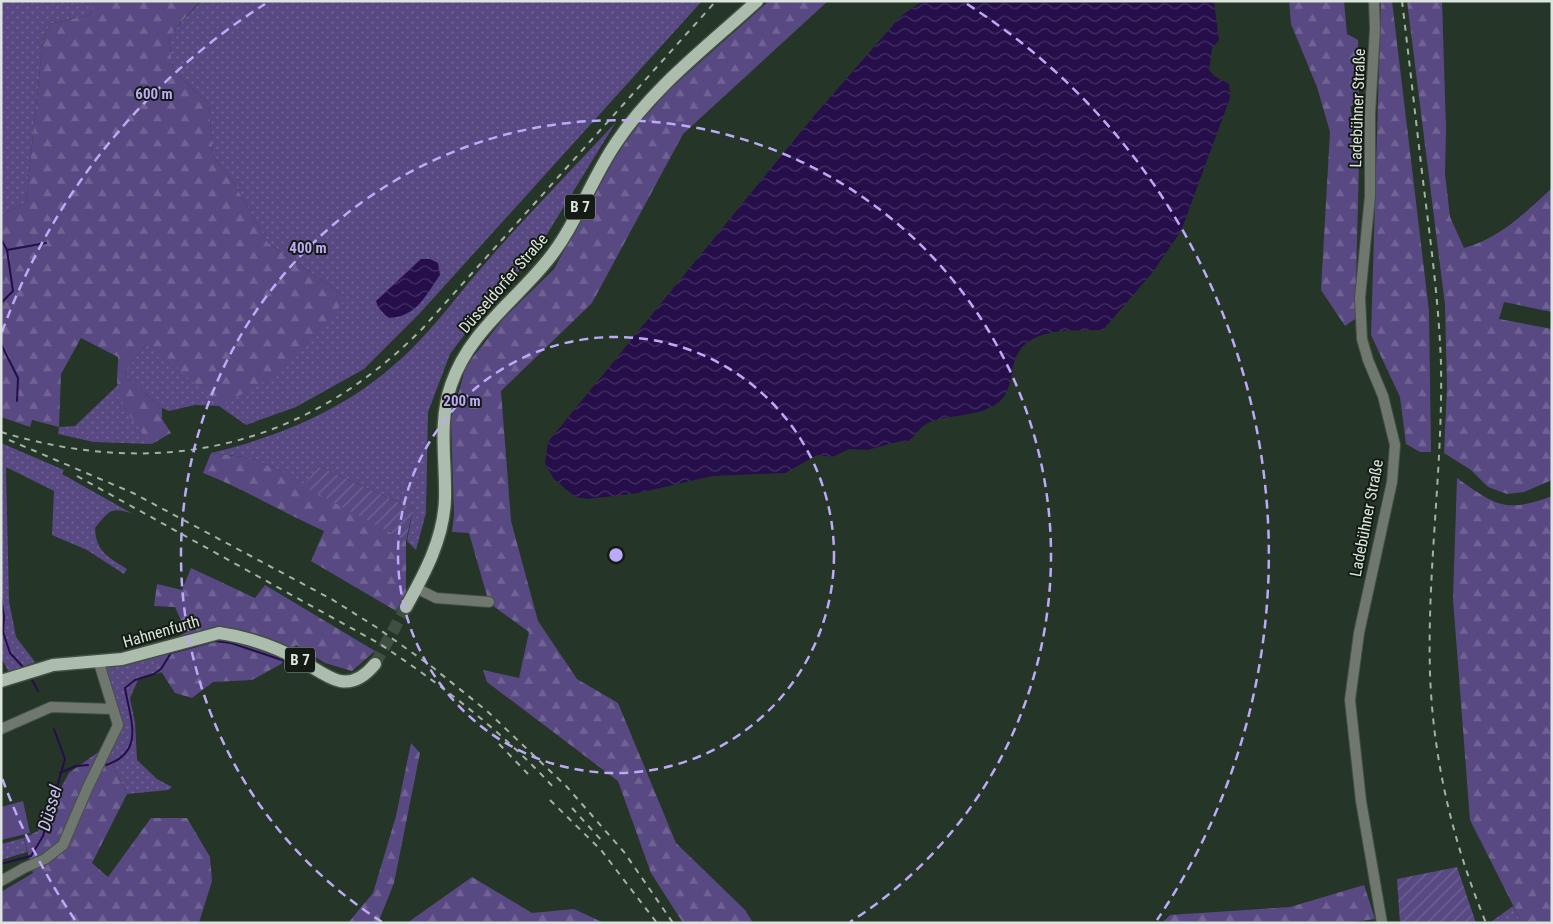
<svg xmlns="http://www.w3.org/2000/svg" width="1553" height="924" font-family="'Roboto Condensed',sans-serif">
<defs>
<pattern id="grass-dots" width="8" height="8" patternUnits="userSpaceOnUse" patternTransform="scale(1.25)"><rect width="8" height="8" fill="#594983"/><path d="M2 2h.1M6 6h.1" fill="none" stroke="#706394" stroke-width="1.8" stroke-linecap="round"/></pattern>
<pattern id="forest-firs" width="22" height="20" patternUnits="userSpaceOnUse" patternTransform="scale(1.25)"><rect width="22" height="20" fill="#594983"/><path d="M5 1l3.5 6h-7zM16 11l3.5 6h-7z" fill="#706394"/></pattern>
<pattern id="garden-furrows" width="10" height="10" patternUnits="userSpaceOnUse" patternTransform="scale(1.25)"><rect width="10" height="10" fill="#594983"/><path d="M-1 1l2-2M0 10L10 0M9 11l2-2" fill="none" stroke="#706394"/></pattern>
<pattern id="water-waves" width="16" height="10" patternUnits="userSpaceOnUse" patternTransform="scale(1.25)"><rect width="16" height="10" fill="#250e49"/><path d="M0 5q4-4 8 0t8 0" fill="none" stroke="#443163"/></pattern>
</defs>
<rect width="100%" height="100%" fill="#253527"/>
<!-- grass -->
<path fill="url(#grass-dots)" d="M 1,1 L 93,1 L 90,15 L 50,24 L 43,40 L 26,202 L 1,216 Z
M 201,1 L 702,1 L 420,313 L 364,369 L 296,407 L 246,425 L 219,406 L 195,405 L 169,411 L 162,408 L 127,378 L 125,371 L 148,342 L 346,297 L 268,243 L 234,183 L 213,156 L 209,104 L 173,70 L 169,36 Z
M 616,122 L 536,252 L 480,314 L 450,354 L 428,412 L 426,513 L 416,550 L 407,541 L 413,509 L 318,466 L 303,486 L 280,471 L 251,458 L 211,453 C 293,433 362,402 421,339 C 441,318 458,295 477,273 C 521,221 570,172 616,122 Z
M 118,385 L 129,414 L 152,444 L 94,442 L 58,434 L 59,427 L 75,426 Z
M 1,443 L 64,470 L 62,474 L 133,514 C 111,506 109,511 95,528 C 96,552 108,557 127,569 L 124,574 L 87,550 L 52,535 L 54,491 L 6,467 L 9,601 L 16,637 L 35,662 L 9,672 L 1,658 Z
M 150,654 L 162,672 L 138,680 L 130,698 L 135,723 L 137,760 L 157,779 L 172,787 L 168,790 L 127,794 L 104,748 L 117,719 L 102,665 Z
M 24,838 L 27,852 L 1,860 L 1,844 Z
M 1513,906 L 1522,923 L 1491,923 L 1491,922 Z"/>
<!-- forest -->
<path fill="url(#forest-firs)" d="M 93,1 L 200,1 L 169,36 L 173,70 L 209,104 L 213,156 L 234,183 L 268,243 L 346,297 L 333,317 L 280,373 L 220,406 L 148,342 L 125,371 L 127,378 L 162,408 L 162,419 L 171,433 L 152,444 C 138,428 123,410 118,389 C 116,379 118,367 118,357 L 81,338 L 61,374 L 59,427 L 32,420 L 30,427 L 1,417 L 1,216 L 26,202 L 43,40 L 50,24 L 90,15 Z
M 769,1 L 828,1 L 683,134 L 592,303 L 501,391 L 511,521 L 538,621 L 577,679 L 618,703 L 676,843 L 745,910 L 753,923 L 683,923 L 651,873 L 618,781 L 487,682 L 483,670 L 519,678 L 529,632 L 489,603 L 469,533 L 452,532 L 454,515 L 451,419 L 466,366 L 503,319 L 554,269 L 616,156 L 640,122 L 671,88 Z
M 1289,1 L 1344,1 L 1347,34 L 1358,40 L 1359,100 L 1350,107 L 1352,117 L 1360,124 L 1355,319 L 1345,326 L 1321,290 L 1330,132 L 1317,87 L 1291,24 Z
M 1381,1 L 1392,1 L 1429,311 L 1431,452 L 1420,452 L 1406,444 L 1400,397 L 1371,335 Z
M 1407,1 L 1442,1 L 1446,128 L 1445,174 L 1450,217 L 1464,248 C 1500,238 1525,213 1552,188 L 1552,312 L 1504,302 L 1499,319 L 1552,329 L 1552,480 L 1524,492 L 1507,494 L 1488,487 L 1471,470 L 1444,453 L 1447,388 L 1445,305 Z
M 211,453 L 251,458 L 280,471 L 406,541 L 406,594 L 396,611 L 311,561 L 324,531 C 283,513 245,489 203,473 Z
M 1457,478 C 1495,505 1505,514 1552,496 L 1552,923 L 1522,923 L 1470,820 L 1453,599 Z
M 191,568 L 255,598 L 265,585 L 375,651 L 352,671 L 325,663 L 296,645 L 281,664 L 252,680 L 213,682 L 192,698 L 175,693 L 150,654 L 186,632 L 175,607 L 154,606 L 157,584 L 182,590 Z
M 411,743 L 420,753 L 394,883 L 378,923 L 348,923 L 373,893 L 396,816 Z
M 104,748 L 127,794 L 92,863 L 108,877 L 151,818 L 187,818 L 210,857 L 212,881 L 199,923 L 1,923 L 1,892 L 33,873 L 24,838 L 38,831 L 69,773 Z
M 472,877 L 532,913 L 574,909 L 604,923 L 407,923 Z
M 1364,885 L 1375,919 L 1345,923 L 1162,923 L 1170,915 L 1290,907 Z"/>
<!-- park -->
<path fill="#594983" d="M 23,801 L 30,833 L 1,840 L 1,807 Z"/>
<!-- garden -->
<path fill="url(#garden-furrows)" d="M 318,466 L 413,509 L 406,541 L 303,486 Z
M 1457,867 L 1476,923 L 1400,923 L 1397,879 Z"/>
<!-- water -->
<path fill="url(#water-waves)" d="M 923,1 L 1214,1 L 1219,40 L 1212,48 L 1209,70 L 1214,76 L 1229,84 L 1230,98 L 1181,231 L 1152,273 L 1103,330 C 1071,331 1021,325 1013,367 C 1011,380 1009,393 999,402 C 979,418 949,413 926,424 C 919,428 915,437 907,442 L 901,441 L 867,450 L 849,449 L 832,457 L 817,455 L 785,473 L 712,476 L 638,493 L 588,499 L 575,497 L 553,478 L 545,463 L 548,442 L 813,117 L 901,16 Z
M 421,259 L 430,259 L 438,263 L 440,275 C 425,296 417,317 388,318 L 378,307 L 376,301 Z"/>
<g fill="none" stroke-linecap="round" stroke-linejoin="round">
<!-- stream -->
<path stroke="#250e49" stroke-width="2" d="M 1,239 L 7,250 L 13,291 L 1,303
M 7,250 L 46,243
M 1,344 L 18,378 L 17,401
M 1,548 L 1,597 L 4,617 L 3,632 L 10,653 L 24,668
M 31,678 L 38,691
M 106,765 C 146,752 130,719 125,688 L 135,680 L 154,674 L 161,669 L 171,653 L 215,641 L 231,643 L 285,661
M 60,773 L 76,766 L 88,765
M 1,864 L 31,856 L 43,836 L 65,759 L 54,729"/>
<!-- major-tunnel -->
<path stroke="#404f42" stroke-width="12" stroke-dasharray="12 6" stroke-linecap="butt" d="M 375,664 L 406,607"/>
<defs>
<path id="minor" d="M 1374,1 L 1375,29 L 1370,114 L 1370,196 L 1360,298 L 1362,339 L 1368,360 L 1383,396 L 1395,445 L 1392,482 L 1359,633 L 1350,700 L 1361,801 L 1382,923
M 416,588 L 436,598 L 489,602
M 1,729 L 51,707 L 112,709
M 1,881 L 24,868 L 45,859 L 63,845 L 87,789 L 118,725 L 99,663"/>
<path id="major" d="M 406,607 C 425,573 444,538 445,498 C 446,460 438,423 451,385 C 469,332 513,303 547,261 C 576,226 590,181 616,143 C 653,87 708,46 757,1
M 1,681 L 53,665 L 122,659 L 219,633 C 249,637 276,647 302,661 C 313,667 327,678 340,681 C 355,684 366,675 375,664"/>
</defs>
<!-- minor casing -->
<use href="#minor" stroke="#425144" stroke-width="12"/>
<!-- major casing -->
<use href="#major" stroke="#425144" stroke-width="15"/>
<!-- minor -->
<use href="#minor" stroke="#6f776f" stroke-width="10"/>
<!-- major -->
<use href="#major" stroke="#acbdad" stroke-width="12"/>
<!-- rail -->
<path stroke="#a5b1a5" stroke-width="2" stroke-dasharray="6 6" stroke-linecap="butt" d="M 1402,1 C 1410,66 1417,132 1425,197 C 1432,252 1439,308 1441,364 C 1443,467 1427,570 1430,673 C 1433,760 1453,843 1486,923
M 1,432 C 160,480 304,448 422,329 L 716,1
M 9,440 L 133,493 L 333,600 L 376,627 L 431,666 L 487,711 L 567,787 L 624,852 L 673,923
M 77,476 L 380,644 C 442,685 504,733 555,789
M 499,744 L 528,774
M 550,800 L 601,850 L 657,923
M 572,808 L 603,842"/>
</g>
<!-- distance rings -->
<g fill="none" stroke="#bcaaf6" stroke-width="2.5" stroke-dasharray="9 6">
<circle cx="616" cy="555" r="218"/>
<path d="M382 922A435 435 0 1 1 850 922"/>
<path d="M75 920A653 653 0 0 1 2 778M2 332A653 653 0 0 1 265 4M967 4A653 653 0 0 1 1157 920"/>
</g>
<g text-anchor="middle" stroke-width="4" stroke-linejoin="round" paint-order="stroke">
<!-- shield labels -->
<g fill="#141b14" stroke="#9fa89f" stroke-width="1">
<rect x="565" y="194.5" width="30" height="25" rx="4"/>
<rect x="285" y="647.5" width="30" height="25" rx="4"/>
</g>
<g font-size="15" font-weight="bold" fill="#dbe5db">
<text x="580" y="212">B 7</text>
<text x="300" y="665">B 7</text>
</g>
<!-- street labels -->
<g font-size="16" fill="#dbe5db" stroke="#141b14">
<text transform="translate(1357 108) rotate(-88)" y="6">Ladebühner Straße</text>
<text transform="translate(503 283) rotate(-49)" y="6">Düsseldorfer Straße</text>
<text transform="translate(1366 518) rotate(-79)" y="6">Ladebühner Straße</text>
<text transform="translate(161 631) rotate(-16)" y="6">Hahnenfurth</text>
</g>
<!-- water labels -->
<g font-size="18" font-style="italic" fill="#cfc2fc" stroke="#141b14">
<text transform="translate(50 808) rotate(-74)" y="6">Düssel</text>
</g>
</g>
<circle cx="616" cy="555" r="8" fill="#bcaaf6" stroke="#141b14" stroke-width="2.5"/>
<g font-size="15" text-anchor="middle" font-weight="bold" fill="#bcaaf6" stroke="#141b14" stroke-width="4" stroke-linejoin="round" paint-order="stroke">
<text x="154" y="99">600 m</text>
<text x="308" y="253">400 m</text>
<text x="462" y="406">200 m</text>
</g>
<!-- border -->
<rect width="1553" height="924" fill="none" stroke="#dbe5db" stroke-width="5"/>
</svg>
